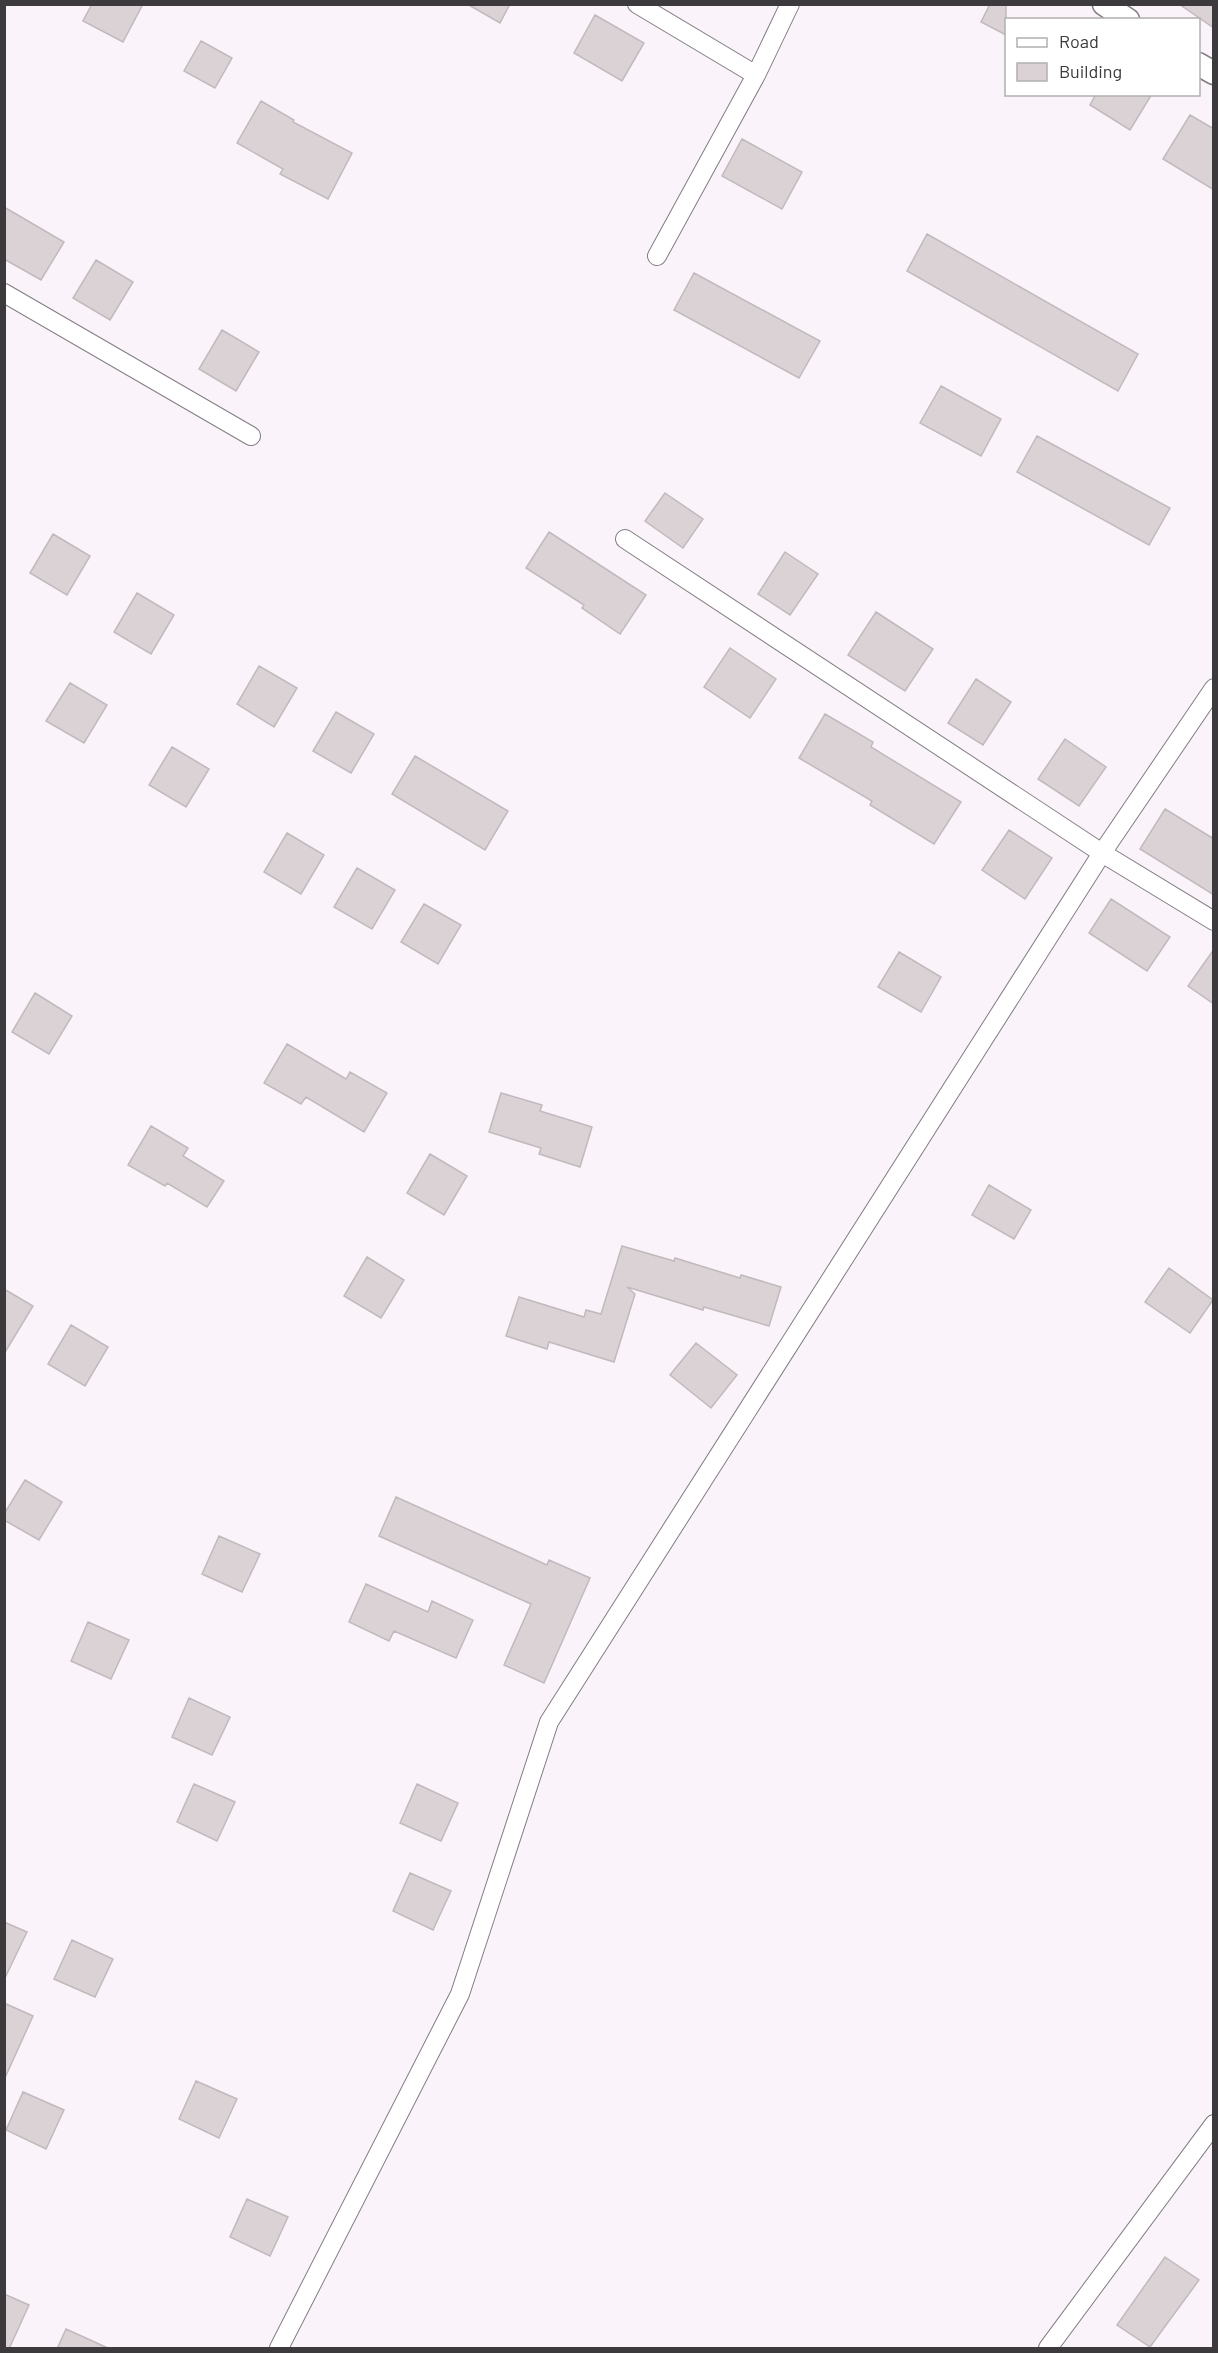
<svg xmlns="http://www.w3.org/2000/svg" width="1218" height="2353" font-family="Barlow,sans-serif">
<rect width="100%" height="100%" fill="#faf3fa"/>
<!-- building -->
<path fill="#dbd2d6" stroke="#c1b9bc" stroke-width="1.5" d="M 92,4 L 143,4 L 123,42 L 83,21 Z
M 467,4 L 510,4 L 500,23 Z
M 990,4 L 1006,4 L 1006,35 L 981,22 Z
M 1179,4 L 1214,4 L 1214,28 Z
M 595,15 L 644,43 L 622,81 L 574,53 Z
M 201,41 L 232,58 L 215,88 L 184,71 Z
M 1096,94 L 1152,94 L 1130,130 L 1090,105 Z
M 261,101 L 294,120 L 293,122 L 352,153 L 328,199 L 280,174 L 283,169 L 237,143 Z
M 1190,115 L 1214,129 L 1214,190 L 1163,159 Z
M 742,139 L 802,172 L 782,209 L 722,176 Z
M 4,207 L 64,242 L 41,280 L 4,259 Z
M 927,234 L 1138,354 L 1118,391 L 907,271 Z
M 96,260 L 133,282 L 110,320 L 73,298 Z
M 694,273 L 820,341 L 799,378 L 674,310 Z
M 222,330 L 259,352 L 236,391 L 199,369 Z
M 941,386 L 1001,419 L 981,456 L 920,423 Z
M 1037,436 L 1170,508 L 1149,545 L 1017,472 Z
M 665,493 L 703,519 L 683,548 L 645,521 Z
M 549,532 L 646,595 L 620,634 L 582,608 L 584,605 L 526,568 Z
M 53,534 L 90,556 L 67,595 L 30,573 Z
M 785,552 L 818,574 L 790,615 L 758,594 Z
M 137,593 L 174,615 L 151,654 L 114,632 Z
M 876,612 L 933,649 L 905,691 L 848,655 Z
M 730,648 L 776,679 L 750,718 L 704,687 Z
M 259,666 L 297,688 L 274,727 L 237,704 Z
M 976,679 L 1011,702 L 983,745 L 948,723 Z
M 70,683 L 107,705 L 84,743 L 46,721 Z
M 336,712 L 374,734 L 351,773 L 313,751 Z
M 825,714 L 873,742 L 871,747 L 961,802 L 934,844 L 870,805 L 872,801 L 799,758 Z
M 1065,739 L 1106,767 L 1079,806 L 1038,779 Z
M 172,747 L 209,769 L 186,807 L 149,785 Z
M 415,756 L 508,811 L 485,850 L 392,794 Z
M 1165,809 L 1214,839 L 1214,895 L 1140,849 Z
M 1009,830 L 1052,858 L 1025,899 L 982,870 Z
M 287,833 L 324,855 L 301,894 L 264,872 Z
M 357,868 L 395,890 L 372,929 L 334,907 Z
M 1111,899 L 1170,937 L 1147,971 L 1089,933 Z
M 424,904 L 461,925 L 438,964 L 401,942 Z
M 1214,949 L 1214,1004 L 1188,986 Z
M 899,952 L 941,977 L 921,1012 L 878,987 Z
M 35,993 L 72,1016 L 49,1054 L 12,1032 Z
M 287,1044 L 346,1079 L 350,1072 L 387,1093 L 364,1132 L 306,1097 L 301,1104 L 264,1083 Z
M 501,1093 L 542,1105 L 540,1111 L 592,1127 L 580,1167 L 539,1154 L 541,1148 L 489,1132 Z
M 151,1126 L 188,1148 L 183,1156 L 224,1181 L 207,1207 L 167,1183 L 165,1186 L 128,1165 Z
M 430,1154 L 467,1176 L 444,1215 L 407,1193 Z
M 989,1185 L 1031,1210 L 1014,1239 L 972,1215 Z
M 622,1246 L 674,1261 L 675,1258 L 740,1278 L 741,1275 L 781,1287 L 769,1326 L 704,1307 L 703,1310 L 627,1287 L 635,1294 L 614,1362 L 549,1342 L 547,1349 L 506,1336 L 519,1297 L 584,1317 L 586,1310 L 601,1314 Z
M 367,1257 L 404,1280 L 381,1318 L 344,1296 Z
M 1169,1268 L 1213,1300 L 1190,1333 L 1145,1302 Z
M 4,1289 L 33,1306 L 4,1354 Z
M 71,1325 L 108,1347 L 85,1386 L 48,1364 Z
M 696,1343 L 737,1375 L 711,1408 L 670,1375 Z
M 25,1480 L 62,1502 L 39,1540 L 4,1520 L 4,1514 Z
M 396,1497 L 547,1565 L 549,1560 L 590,1578 L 544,1683 L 504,1665 L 531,1604 L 379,1536 Z
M 219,1536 L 260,1554 L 242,1592 L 202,1574 Z
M 366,1584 L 428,1612 L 432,1601 L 473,1620 L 456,1658 L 394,1631 L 389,1641 L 349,1622 Z
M 88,1622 L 129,1640 L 111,1679 L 71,1661 Z
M 189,1698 L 230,1717 L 212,1755 L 172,1737 Z
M 194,1784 L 235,1802 L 217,1841 L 177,1822 Z
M 417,1784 L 458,1803 L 441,1841 L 400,1823 Z
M 410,1873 L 451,1891 L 433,1930 L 393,1911 Z
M 4,1922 L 27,1932 L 4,1980 Z
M 72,1940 L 113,1959 L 95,1997 L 54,1979 Z
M 4,2003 L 33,2016 L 4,2080 Z
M 196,2081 L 237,2099 L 219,2138 L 179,2119 Z
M 23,2092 L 64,2110 L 46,2149 L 6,2130 Z
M 247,2199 L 288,2217 L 270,2256 L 230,2237 Z
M 1165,2257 L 1199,2280 L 1150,2347 L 1117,2325 Z
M 4,2294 L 29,2305 L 9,2349 L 4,2349 Z
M 66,2329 L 110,2349 L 57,2349 Z"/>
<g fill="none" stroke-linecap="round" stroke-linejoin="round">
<defs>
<path id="minor" d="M 637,4 L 756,75
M 657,256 L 756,75 L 790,4
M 4,293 L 251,436
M 625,539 L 1102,853 L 1214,921
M 279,2348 L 460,1994 L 549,1722 L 1102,853 L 1214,688
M 1048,2348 L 1214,2124"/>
<path id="tertiary" d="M 1104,4 L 1128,20
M 1198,64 L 1214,73"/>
</defs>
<!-- minor casing -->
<use href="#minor" stroke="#837d83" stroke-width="20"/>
<!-- tertiary casing -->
<use href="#tertiary" stroke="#837d83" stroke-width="25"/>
<!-- minor -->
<use href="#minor" stroke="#fff" stroke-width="18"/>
<!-- tertiary -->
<use href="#tertiary" stroke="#fff" stroke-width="22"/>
</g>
<!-- border -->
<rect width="1218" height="2353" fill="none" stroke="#3c3a3c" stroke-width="12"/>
<!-- legend -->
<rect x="1005" y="18" width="195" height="78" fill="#ffffff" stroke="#b1b0b1" stroke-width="1.5"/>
<rect x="1017" y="38" width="30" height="9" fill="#ffffff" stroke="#b1b0b1" stroke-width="1.5"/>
<text x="1059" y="48" font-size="18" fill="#3c3a3c">Road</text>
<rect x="1017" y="63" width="30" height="18" fill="#dbd2d6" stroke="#b1b0b1" stroke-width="1.5"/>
<text x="1059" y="78" font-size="18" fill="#3c3a3c">Building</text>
</svg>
